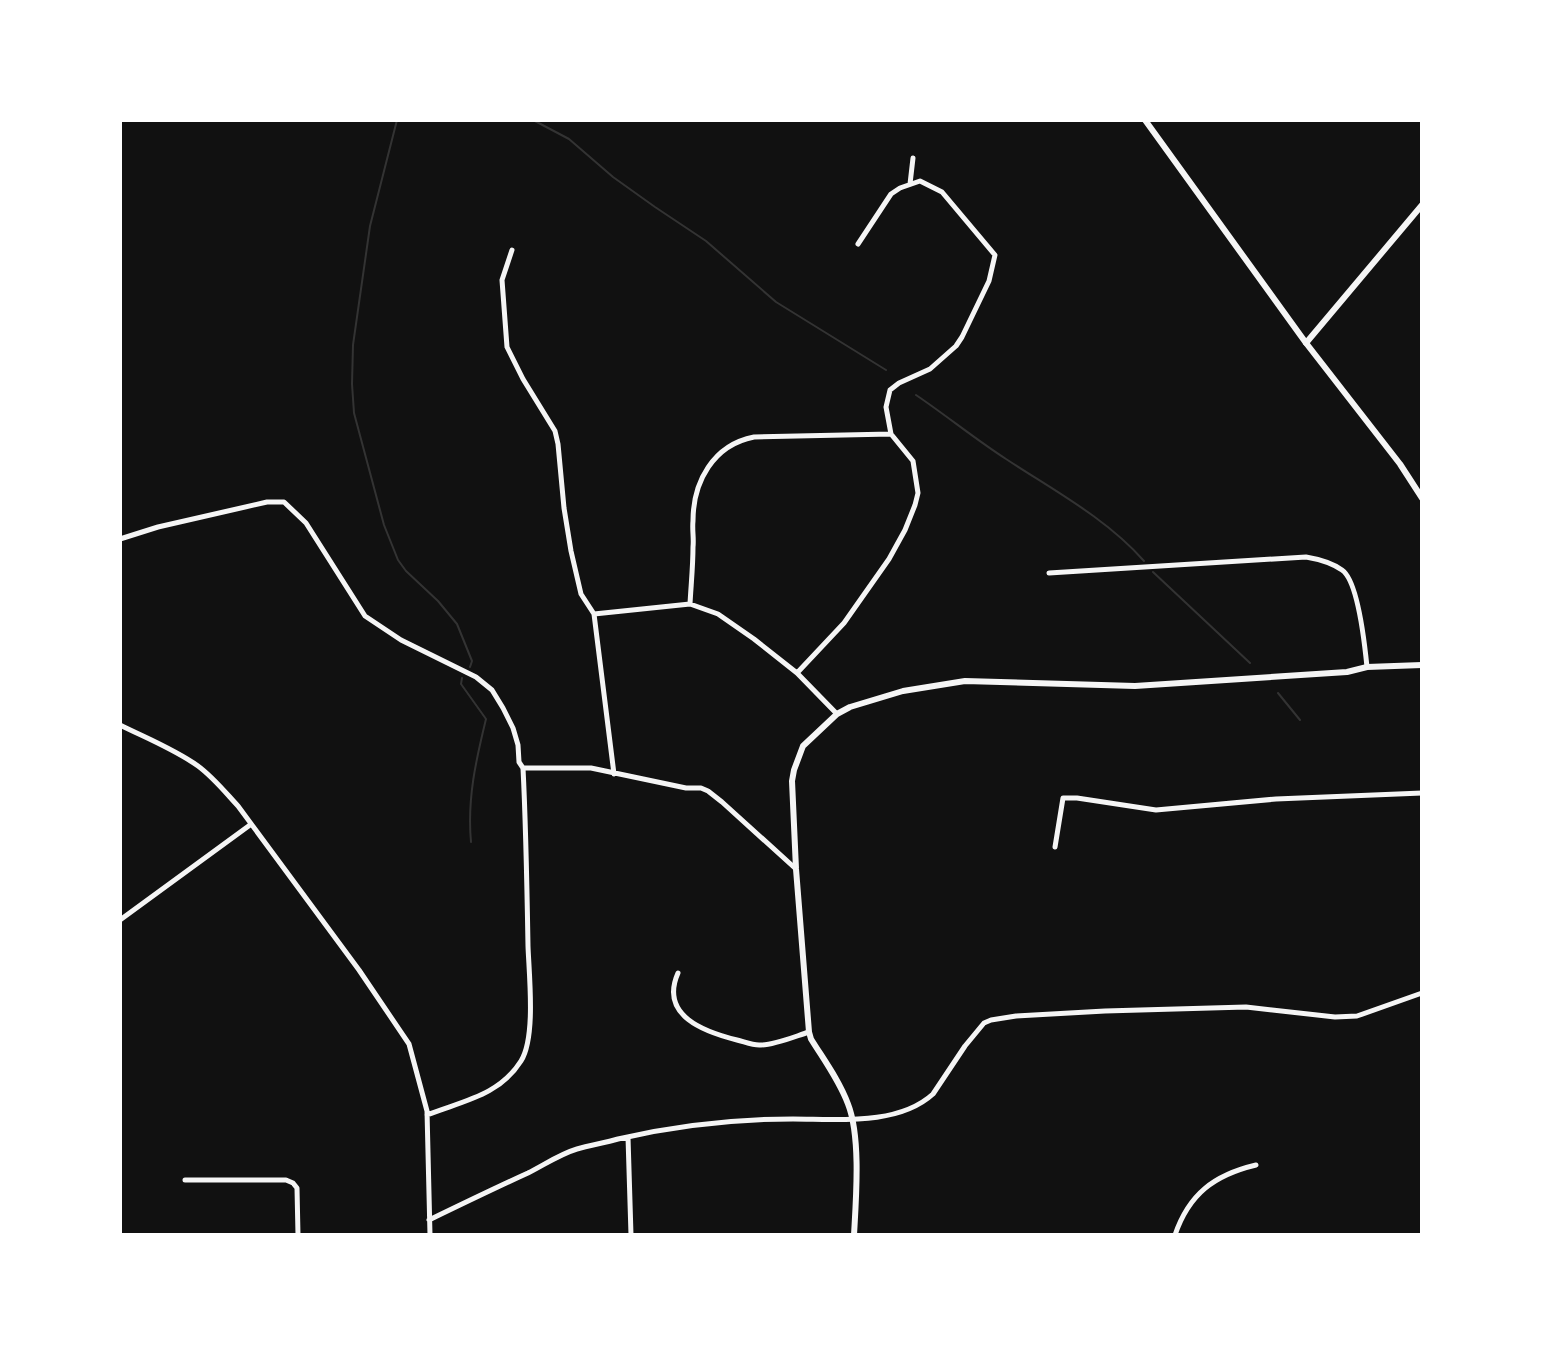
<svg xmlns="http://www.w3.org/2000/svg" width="1542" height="1355" font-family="Helvetica,sans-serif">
<rect width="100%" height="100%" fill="#111"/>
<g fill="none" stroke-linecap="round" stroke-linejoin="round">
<!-- stream -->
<path stroke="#333" stroke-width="2" d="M 397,120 L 370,226 L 353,345 L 352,384 L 354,413 L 384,525 L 398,560 L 406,571 L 438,601 L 457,624 L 472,661 L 470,667
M 533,120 L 569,139 L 613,177 L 655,207 L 706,241 L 776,302 L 886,370
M 916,395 C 947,416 975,439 1006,459 C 1053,490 1106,518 1144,561
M 1153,572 L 1250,663
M 462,678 L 461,684 L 486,719 C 476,760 467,799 471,842
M 1278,693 L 1300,720"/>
<!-- minor -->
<path stroke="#f5f5f5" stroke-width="5" d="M 910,184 L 913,158
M 858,244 L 891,194 L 900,188 L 920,181 L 942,192 L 995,255 L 989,281 L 962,337 L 956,346 L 930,369 L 899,383 L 890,390 L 886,407 L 891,434
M 512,250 L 502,280 L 507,347 L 523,379 L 555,431 L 558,444 L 564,508 L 571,551 L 581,594 L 594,614 L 614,774
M 120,539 L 158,527 L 267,502 L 284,502 L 306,523 L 365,616 L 401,640 L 476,677 L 492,690 L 503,708 L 513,728 L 518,745 L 519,762 L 523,768 C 526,827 527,887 528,946 C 529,975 536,1037 521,1061 C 499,1096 462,1101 427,1115
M 1049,573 L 1306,557 C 1318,559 1332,563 1342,570 C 1358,581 1365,647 1367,667
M 690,604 C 691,585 693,566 693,547 C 694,538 692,530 693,521 C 693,482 713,445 754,437 L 891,434 L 913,461 L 918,493 L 915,505 L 905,530 L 889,559 L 844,623 L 797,673
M 594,614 L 690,604 L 718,614 L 754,639 L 797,673 L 837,714
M 120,725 C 146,738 174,749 198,766 C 213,777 225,792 238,806 L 359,970 L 409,1044 L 427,1111 L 430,1235
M 523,768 L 591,768 L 686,788 L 701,788 L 708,791 L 722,802 L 796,869
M 1055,847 L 1063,798 L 1077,798 L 1156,810 L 1276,799 L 1422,793
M 120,920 L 250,825
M 678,973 C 659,1016 705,1032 737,1040 C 745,1042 754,1046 761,1045 C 775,1045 796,1036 809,1032
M 628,1137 L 631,1235
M 185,1180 L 286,1180 L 293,1183 L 297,1188 L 298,1235
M 429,1220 C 462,1204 495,1188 528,1173 C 544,1165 560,1154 577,1149 C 590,1145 605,1143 618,1139 C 678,1125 731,1119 793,1119 C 836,1119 898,1126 933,1094 L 965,1046 L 984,1023 L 991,1020 L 1016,1016 L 1105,1011 L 1246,1007 L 1335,1017 L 1357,1016 L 1422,993
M 1175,1235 C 1189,1194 1214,1175 1256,1165"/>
<!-- tertiary -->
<path stroke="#f5f5f5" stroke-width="6" d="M 1306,343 L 1422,205
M 854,1235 C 856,1199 861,1137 848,1104 C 839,1080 824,1060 811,1039 L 809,1032 L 796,869 L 792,781 L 794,770 L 803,746 L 837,714 L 850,707 L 903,691 L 965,681 L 1135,686 L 1347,672 L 1367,667 L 1422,665"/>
<!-- secondary -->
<path stroke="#f5f5f5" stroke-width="6" d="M 1145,120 L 1306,343 L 1400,464 L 1422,498"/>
</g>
<!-- border -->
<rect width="1542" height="1355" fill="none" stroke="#ffffff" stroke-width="244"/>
</svg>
